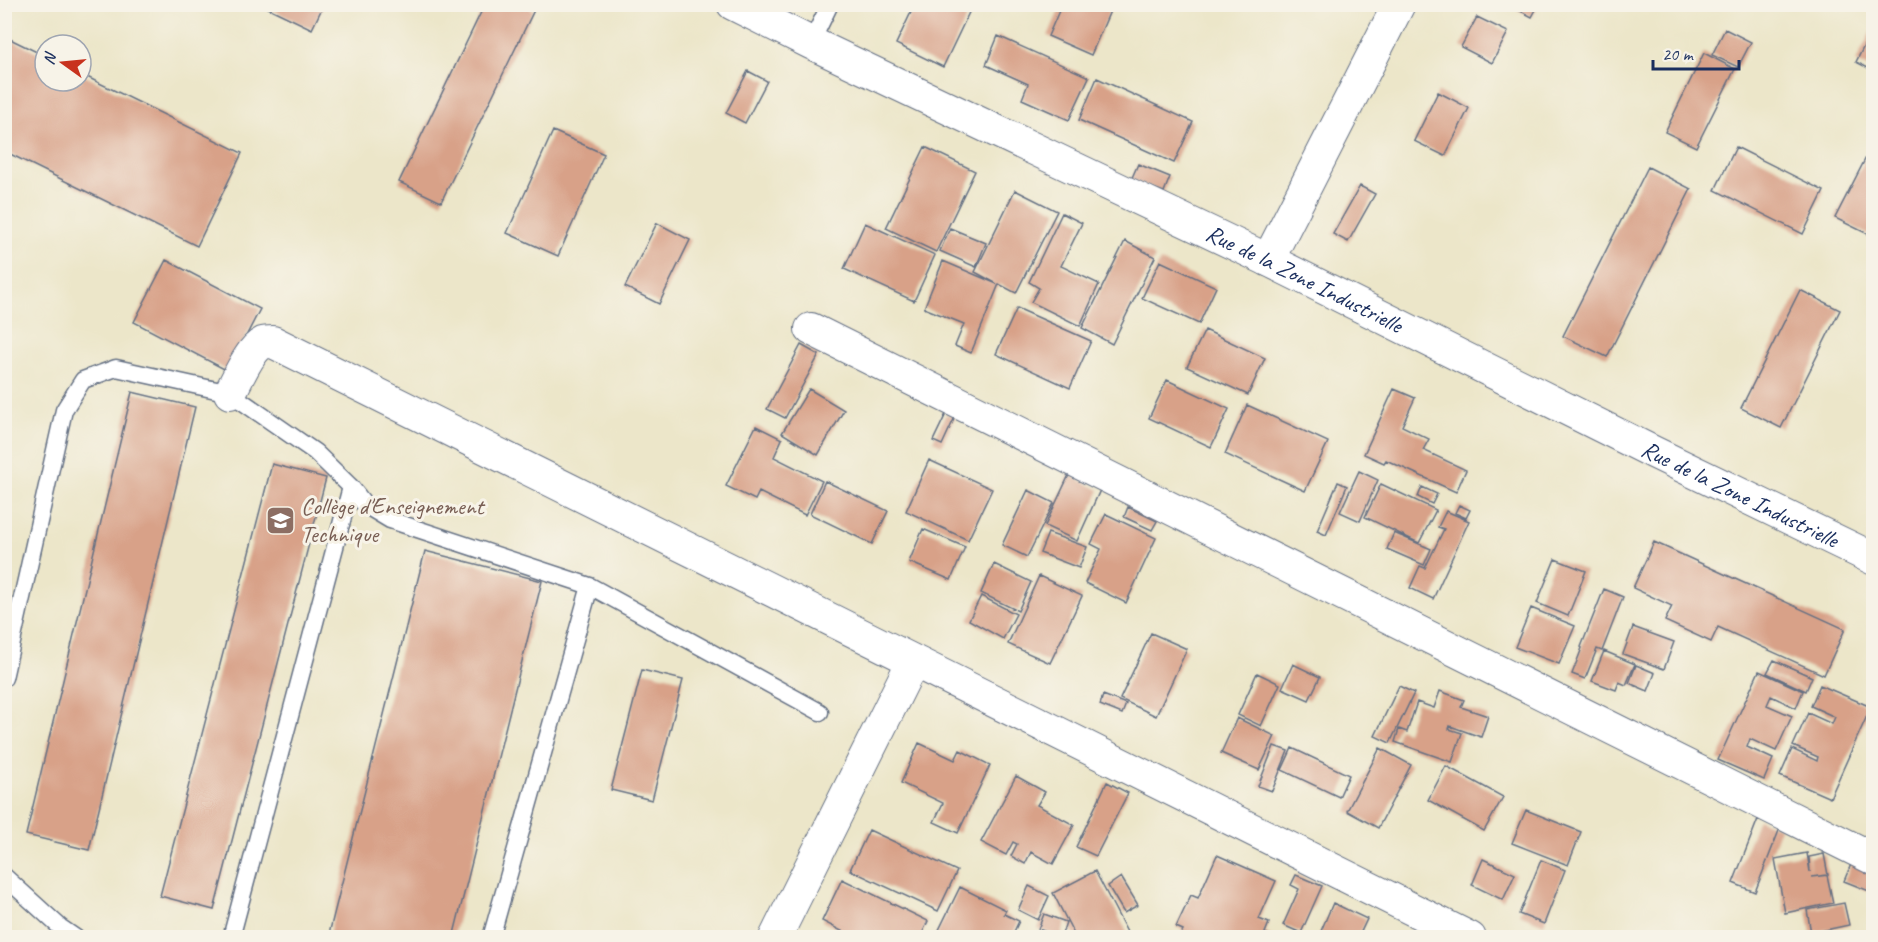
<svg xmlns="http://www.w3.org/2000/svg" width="1878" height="942" font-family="Caveat,sans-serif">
<rect width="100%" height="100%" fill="#f7f3e8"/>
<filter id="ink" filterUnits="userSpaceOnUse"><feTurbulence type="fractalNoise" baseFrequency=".0167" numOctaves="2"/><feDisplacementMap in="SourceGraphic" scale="12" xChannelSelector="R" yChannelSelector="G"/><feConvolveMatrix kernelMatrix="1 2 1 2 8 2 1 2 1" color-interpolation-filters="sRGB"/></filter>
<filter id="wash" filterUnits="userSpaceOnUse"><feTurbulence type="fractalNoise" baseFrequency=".008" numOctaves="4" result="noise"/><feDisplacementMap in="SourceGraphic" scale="24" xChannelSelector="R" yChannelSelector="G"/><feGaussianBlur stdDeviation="1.35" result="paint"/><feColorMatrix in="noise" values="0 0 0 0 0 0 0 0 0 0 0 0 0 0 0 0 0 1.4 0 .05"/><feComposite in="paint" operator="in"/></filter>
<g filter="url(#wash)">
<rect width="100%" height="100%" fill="#ece6c9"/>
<g id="blocks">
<!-- building -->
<path fill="#d8a188" d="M 260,4 L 324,4 L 312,29 Z
M 485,4 L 522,4 L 534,10 L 441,202 L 399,182 Z
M 915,4 L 973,4 L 943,67 L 896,44 Z
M 1062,4 L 1113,4 L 1091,55 L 1048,36 Z
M 1507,4 L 1539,4 L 1532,17 Z
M 1477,17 L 1508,32 L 1492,63 L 1461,47 Z
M 1874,26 L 1874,71 L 1856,62 Z
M 1725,29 L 1751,42 L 1738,67 L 1712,55 Z
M 4,36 L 45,56 L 45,81 L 81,81 L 81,74 L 242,153 L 197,246 L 4,151 Z
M 998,36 L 1089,77 L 1069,120 L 1022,99 L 1028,84 L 986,65 Z
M 1704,53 L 1735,69 L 1696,147 L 1665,132 Z
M 748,71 L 767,81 L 745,123 L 726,113 Z
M 1097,78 L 1193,122 L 1174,163 L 1079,120 Z
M 1438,92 L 1469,108 L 1445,156 L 1414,141 Z
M 553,131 L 604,154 L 558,256 L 507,233 Z
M 1874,142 L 1874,237 L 1835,218 Z
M 925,147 L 975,171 L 936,252 L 886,228 Z
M 1736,147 L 1824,191 L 1803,234 L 1715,190 Z
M 1138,164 L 1170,177 L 1164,192 L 1131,180 Z
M 1648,167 L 1691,189 L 1607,357 L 1563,336 Z
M 1360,186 L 1375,194 L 1348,242 L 1333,234 Z
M 1015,190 L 1057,211 L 1016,293 L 999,284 L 971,353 L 955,346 L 964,324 L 924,308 L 943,261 L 997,284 L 975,272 Z
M 1062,213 L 1082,223 L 1061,266 L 1099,284 L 1080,326 L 1031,302 L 1039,288 L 1029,282 Z
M 657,223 L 690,240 L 659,304 L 625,287 Z
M 865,223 L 935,255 L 914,301 L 844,269 Z
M 950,228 L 986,243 L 976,267 L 940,251 Z
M 1125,241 L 1155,257 L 1112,344 L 1082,328 Z
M 166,260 L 260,309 L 228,371 L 134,322 Z
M 1160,261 L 1216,287 L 1199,324 L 1142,298 Z
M 1800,290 L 1840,310 L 1781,428 L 1741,408 Z
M 1017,308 L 1091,341 L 1070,388 L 996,354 Z
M 1205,330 L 1265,358 L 1248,395 L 1187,367 Z
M 801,345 L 819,355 L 785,418 L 767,409 Z
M 1167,380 L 1229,409 L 1211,447 L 1149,418 Z
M 809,389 L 844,410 L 818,455 L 782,433 Z
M 1394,389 L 1415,398 L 1402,426 L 1429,439 L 1423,450 L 1466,470 L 1456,492 L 1386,460 L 1384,463 L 1364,454 Z
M 132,392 L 195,407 L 89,850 L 26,835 Z
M 1247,405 L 1328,442 L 1305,491 L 1225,454 Z
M 946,414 L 955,417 L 942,445 L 933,441 Z
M 756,426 L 782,439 L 774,457 L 822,481 L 805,515 L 759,492 L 755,500 L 726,486 Z
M 929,460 L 992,489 L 968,540 L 906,511 Z
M 272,464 L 326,478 L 214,910 L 160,896 Z
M 1359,471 L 1378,480 L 1360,521 L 1340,512 Z
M 1069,475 L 1100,490 L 1077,541 L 1045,526 Z
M 825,481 L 888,511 L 872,544 L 810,514 Z
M 1338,482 L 1347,486 L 1326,535 L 1317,531 Z
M 1381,484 L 1436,510 L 1419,543 L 1365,517 Z
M 1422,487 L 1437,494 L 1432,504 L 1418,497 Z
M 1028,490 L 1054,503 L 1027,557 L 1002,545 Z
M 1459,505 L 1470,510 L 1466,518 L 1455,513 Z
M 1128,507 L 1157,521 L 1152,530 L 1124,517 Z
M 1446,511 L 1469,521 L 1433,599 L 1410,588 L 1420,566 L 1425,568 L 1444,529 L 1438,527 Z
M 1106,514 L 1156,538 L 1126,603 L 1085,583 L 1101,549 L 1091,544 Z
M 923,529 L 965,547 L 951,580 L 909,562 Z
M 1048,533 L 1087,547 L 1079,568 L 1040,553 Z
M 1394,533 L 1431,549 L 1424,565 L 1387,549 Z
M 1654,542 L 1845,629 L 1824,675 L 1718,627 L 1711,642 L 1665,621 L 1672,606 L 1633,588 Z
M 425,551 L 542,581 L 453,938 L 328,938 Z
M 1555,559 L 1586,571 L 1568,616 L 1537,603 Z
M 994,564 L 1031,582 L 1018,611 L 981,593 Z
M 1039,576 L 1082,596 L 1050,663 L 1008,644 Z
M 1604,589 L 1623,597 L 1602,651 L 1597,649 L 1585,679 L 1572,674 L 1582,648 L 1581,647 Z
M 981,596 L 1016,614 L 1003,639 L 969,620 Z
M 1531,608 L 1575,626 L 1559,664 L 1515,647 Z
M 1633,627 L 1674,642 L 1664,669 L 1623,654 Z
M 1151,633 L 1187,649 L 1156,716 L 1120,699 Z
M 1604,651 L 1635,664 L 1626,685 L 1619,682 L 1616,690 L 1592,681 Z
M 1774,660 L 1812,677 L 1806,691 L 1767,673 Z
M 1293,664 L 1320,677 L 1309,700 L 1282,688 Z
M 1636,665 L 1655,673 L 1648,691 L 1629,683 Z
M 642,670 L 683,680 L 652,800 L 611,790 Z
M 1759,671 L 1803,691 L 1796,708 L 1771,696 L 1767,705 L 1792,716 L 1776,751 L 1750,739 L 1747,747 L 1773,759 L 1764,780 L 1718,760 Z
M 1257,673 L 1280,684 L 1261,726 L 1238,715 Z
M 1820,685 L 1871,707 L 1830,798 L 1780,776 L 1792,749 L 1817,761 L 1818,757 L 1793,746 L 1808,713 L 1832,724 L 1835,717 L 1811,706 Z
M 1399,686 L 1414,693 L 1390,743 L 1375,736 Z
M 1440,691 L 1464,700 L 1461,707 L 1488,716 L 1481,737 L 1450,726 L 1449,729 L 1462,733 L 1452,762 L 1395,742 L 1399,729 L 1407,732 L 1417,702 L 1434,708 Z
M 1103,695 L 1126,704 L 1122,714 L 1100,705 Z
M 1237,718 L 1275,736 L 1259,770 L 1221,753 Z
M 919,743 L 955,760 L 960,750 L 990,765 L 958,833 L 934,822 L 943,803 L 901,783 Z
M 1274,746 L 1288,751 L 1272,791 L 1258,786 Z
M 1292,748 L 1349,775 L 1339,797 L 1282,770 Z
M 1380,748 L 1411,765 L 1378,828 L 1347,811 Z
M 1446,766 L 1503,797 L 1484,831 L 1428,800 Z
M 1016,776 L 1045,792 L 1037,805 L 1074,825 L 1053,864 L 1031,852 L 1025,864 L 1011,856 L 1017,844 L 1013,842 L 1006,855 L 981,842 Z
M 1107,782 L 1128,793 L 1096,856 L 1076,847 Z
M 1526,810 L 1581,832 L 1568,865 L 1512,843 Z
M 1758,819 L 1780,828 L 1755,892 L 1733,883 Z
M 869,830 L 957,871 L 938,911 L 850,870 Z
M 1807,853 L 1810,872 L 1809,857 L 1824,854 L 1828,875 L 1811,877 L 1827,875 L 1833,903 L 1785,913 L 1775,859 Z
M 1217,855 L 1276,881 L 1259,919 L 1269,923 L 1265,933 L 1275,938 L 1179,938 L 1183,930 L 1176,927 L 1191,895 L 1198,898 Z
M 1854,857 L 1874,865 L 1874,893 L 1844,881 Z
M 1483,859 L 1515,874 L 1503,900 L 1472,885 Z
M 1541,860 L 1565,870 L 1544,924 L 1519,914 Z
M 1095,871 L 1128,934 L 1122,938 L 1076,938 L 1053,893 Z
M 1296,875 L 1322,886 L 1301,933 L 1283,925 L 1299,889 L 1291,885 Z
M 1121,877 L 1138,905 L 1124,913 L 1108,886 Z
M 842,879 L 928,921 L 920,938 L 855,938 L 822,921 Z
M 1029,886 L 1049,896 L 1038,920 L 1018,910 Z
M 960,887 L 1006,910 L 1004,914 L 1019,921 L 1011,938 L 935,938 Z
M 1333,903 L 1367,919 L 1358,938 L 1318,938 Z
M 1844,903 L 1849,925 L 1811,933 L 1807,910 Z
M 1044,914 L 1066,922 L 1061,937 L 1038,929 Z"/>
</g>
</g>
<g filter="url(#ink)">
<use href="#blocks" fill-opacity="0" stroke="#646f83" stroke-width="1.5"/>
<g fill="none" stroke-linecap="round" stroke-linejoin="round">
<defs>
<path id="service" d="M 811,43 L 830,4
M 4,678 L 64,410 L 83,380 L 116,368 L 230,393 L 315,452 L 351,487 L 365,505 L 390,520 L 590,586 L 820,712
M 4,876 L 60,927 L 76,938
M 231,938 L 351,487
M 491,938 L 590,586"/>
<g id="minor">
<path id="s1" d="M 733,4 L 811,43 L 1268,260 L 1653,452 L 1874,559"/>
<path d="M 1268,260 L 1399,4"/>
<path d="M 811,329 L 1874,859"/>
<path d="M 230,393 C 237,380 250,349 263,343 C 266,342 270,342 273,342 L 1470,938"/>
<path d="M 775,938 L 913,661"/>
</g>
</defs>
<!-- service casing -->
<use href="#service" stroke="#646f83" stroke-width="19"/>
<!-- minor casing -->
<use href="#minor" stroke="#646f83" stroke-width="34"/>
<!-- service -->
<use href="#service" stroke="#fff" stroke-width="16"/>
<!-- minor -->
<use href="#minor" stroke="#fff" stroke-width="32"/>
</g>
</g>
<!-- icons -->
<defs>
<symbol id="school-square" viewBox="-11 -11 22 22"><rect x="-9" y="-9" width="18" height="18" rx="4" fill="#8d6e63" stroke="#f7f3e8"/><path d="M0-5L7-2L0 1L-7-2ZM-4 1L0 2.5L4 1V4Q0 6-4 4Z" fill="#fff"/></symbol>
</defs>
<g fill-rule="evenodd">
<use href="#school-square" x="264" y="504" width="33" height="33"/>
</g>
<g text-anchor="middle" stroke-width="6" stroke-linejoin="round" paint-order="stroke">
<!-- street labels -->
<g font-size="24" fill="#1b2f5e" stroke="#f7f3e8">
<text dy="8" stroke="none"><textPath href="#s1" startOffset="634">Rue de la Zone Industrielle</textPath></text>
<text dy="8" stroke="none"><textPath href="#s1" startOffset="1120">Rue de la Zone Industrielle</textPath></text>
</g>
<!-- education labels -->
<g font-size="24" fill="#785e54" stroke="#f7f3e8" text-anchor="start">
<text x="301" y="514">Collège d'Enseignement<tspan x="301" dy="28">Technique</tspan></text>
</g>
</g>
<!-- margin -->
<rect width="1878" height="942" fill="none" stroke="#f7f3e8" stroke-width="24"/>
<!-- north arrow -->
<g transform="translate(63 63) rotate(285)"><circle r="28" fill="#f7f3e8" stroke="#9fa5b1" stroke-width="1.5"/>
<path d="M0-4.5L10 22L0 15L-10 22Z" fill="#c8321e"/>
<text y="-9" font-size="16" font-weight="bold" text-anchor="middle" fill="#1b2f5e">N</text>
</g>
<!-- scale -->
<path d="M1653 60v9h86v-9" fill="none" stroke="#1b2f5e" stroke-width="3"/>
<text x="1662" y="60" font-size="18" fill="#1b2f5e" stroke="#f7f3e8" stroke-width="4.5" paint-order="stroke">20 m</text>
</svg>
